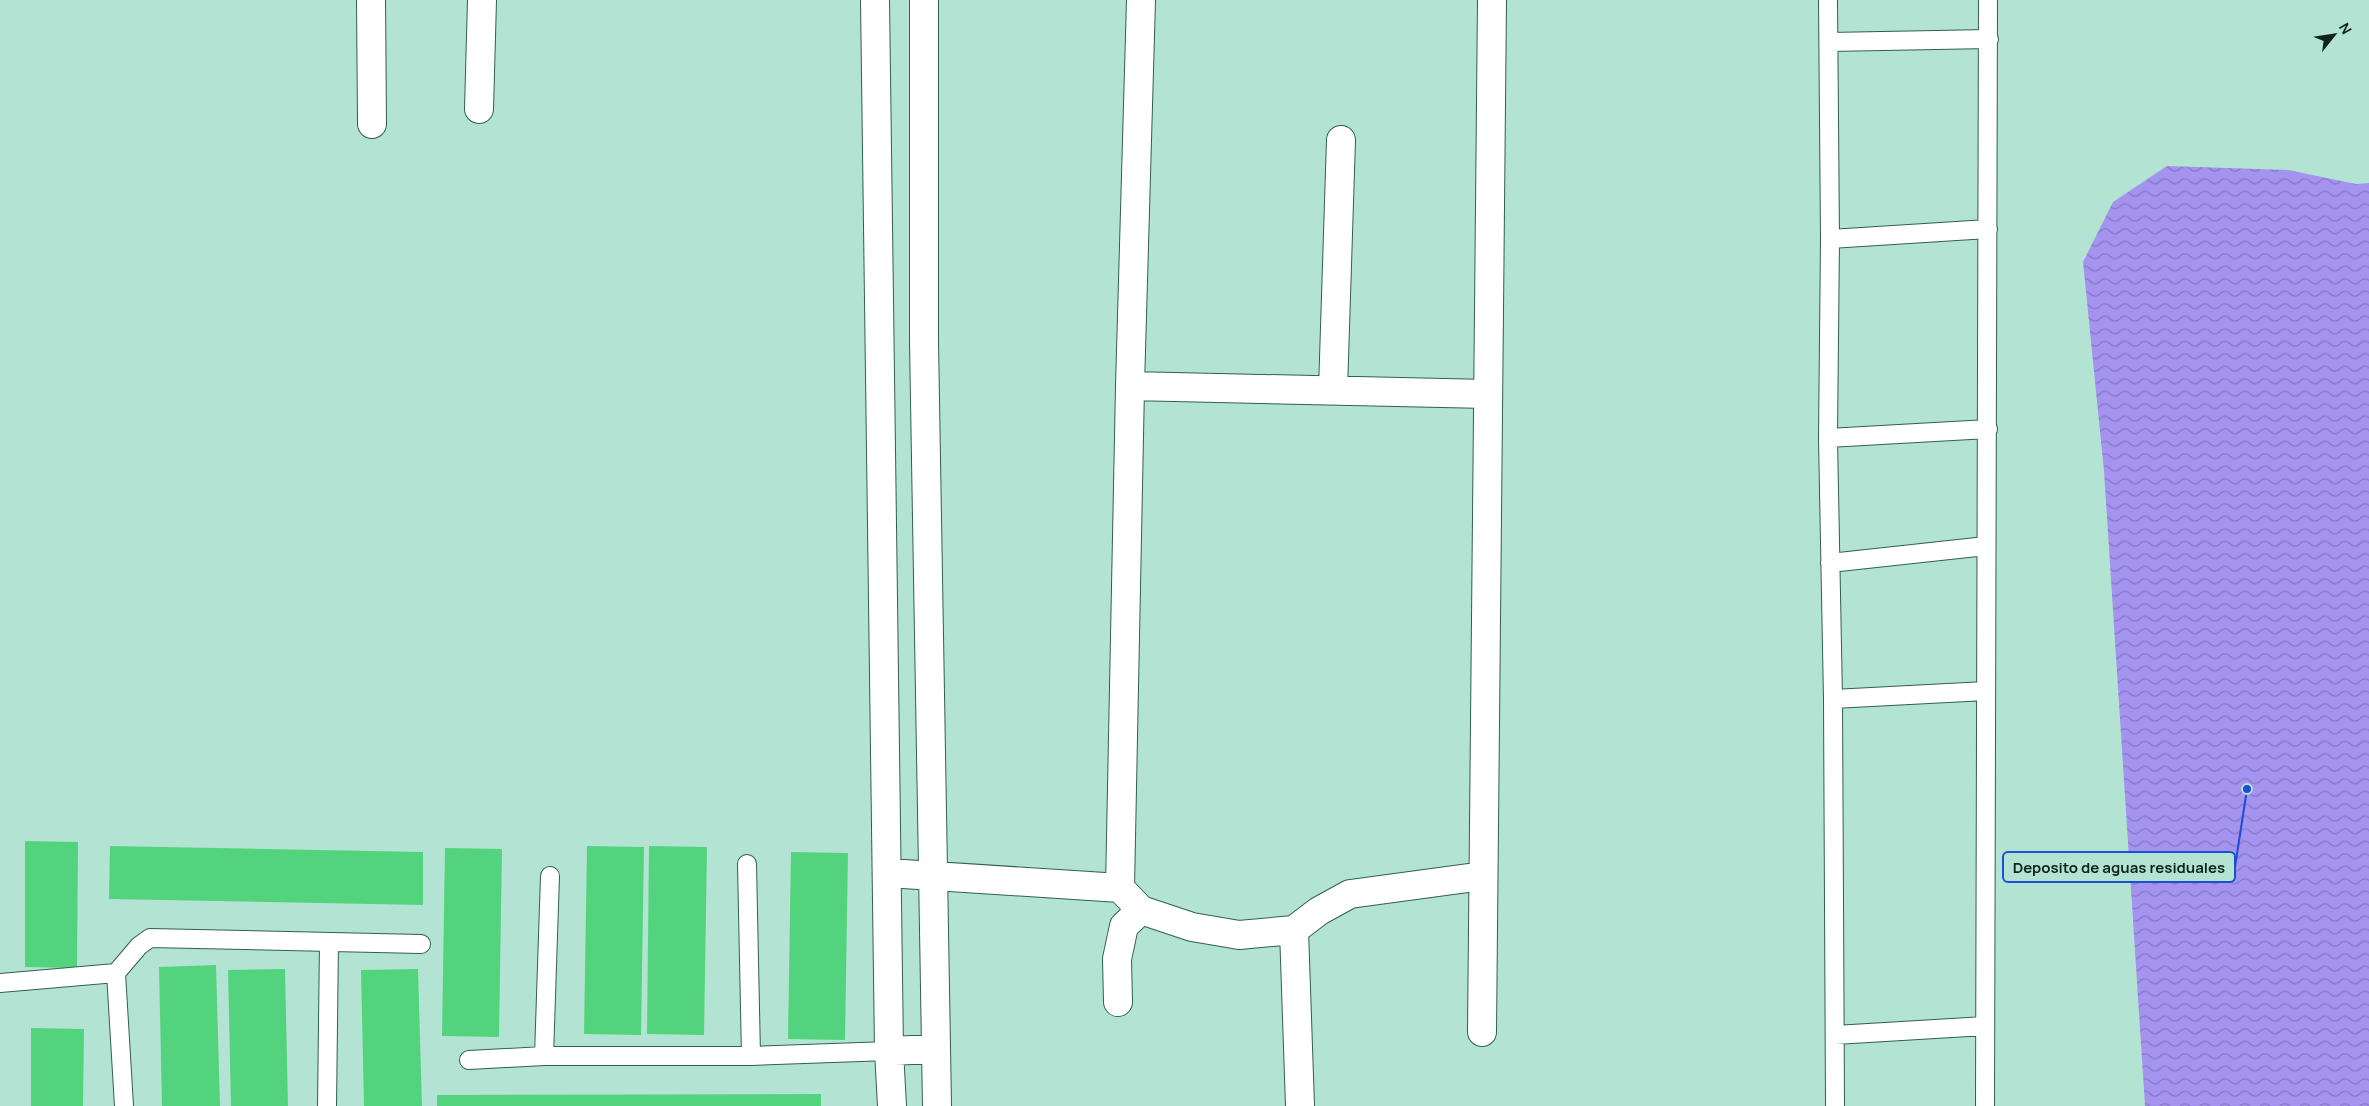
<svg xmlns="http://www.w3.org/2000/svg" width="2369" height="1106" font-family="Manrope,sans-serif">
<defs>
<pattern id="water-waves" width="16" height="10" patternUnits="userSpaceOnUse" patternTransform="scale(1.25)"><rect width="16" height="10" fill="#a593f0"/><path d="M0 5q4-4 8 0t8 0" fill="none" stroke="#8578c2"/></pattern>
</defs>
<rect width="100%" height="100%" fill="#b3e4d3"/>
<!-- water -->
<path fill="url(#water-waves)" d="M 2167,166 L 2288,170 L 2356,184 L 2369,183 L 2369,1106 L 2145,1106 L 2104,471 L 2083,262 L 2113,202 Z"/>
<!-- building -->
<path fill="#54d37e" d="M 25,841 L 78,842 L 77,968 L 25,967 Z
M 110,846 L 423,852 L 423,905 L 109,899 Z
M 587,846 L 644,847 L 641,1035 L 584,1034 Z
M 649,846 L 707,847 L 704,1035 L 647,1034 Z
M 445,848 L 502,849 L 499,1037 L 442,1036 Z
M 791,852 L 848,853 L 845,1040 L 788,1039 Z
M 216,965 L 220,1106 L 162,1106 L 159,967 Z
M 285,969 L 288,1106 L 231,1106 L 228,970 Z
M 418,969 L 422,1106 L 364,1106 L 361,970 Z
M 31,1028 L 84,1029 L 83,1106 L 31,1106 Z
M 821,1094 L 821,1106 L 437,1106 L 437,1095 Z"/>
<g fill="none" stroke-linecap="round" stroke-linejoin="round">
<defs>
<path id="lane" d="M 1828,0 L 1830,239 L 1828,438 L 1833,699 L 1835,1106
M 1829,42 L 1989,39
M 1830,239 L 1988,229
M 1828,438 L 1988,429
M 1830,563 L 1986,546
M 1833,699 L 1986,691
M 747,864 L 751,1056
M 550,876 L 544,1056 L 751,1056 L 889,1051
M 116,973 L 124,1106
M 0,983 L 116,973 L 139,946 L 150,938 L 421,944
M 1835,1035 L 1985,1026
M 469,1060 L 544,1056
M 327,1106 L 329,942
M 1985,1106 L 1988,0"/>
<path id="street" d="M 371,0 L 372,124
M 875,0 L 889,1051 L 892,1106
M 924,0 L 924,341 L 937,1106
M 479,109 L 482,0
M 1130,386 L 1488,394
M 1333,390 L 1341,140
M 888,873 L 1120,888
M 1141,910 L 1192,927 L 1239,935 L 1294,930
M 1118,1002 L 1117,959 L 1124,926 L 1141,910 L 1120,888 L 1130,386 L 1141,0
M 1482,1032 L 1492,0
M 889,1051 L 936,1049
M 1300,1106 L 1294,930 L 1319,911 L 1350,894 L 1483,876"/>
</defs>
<!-- lane casing -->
<use href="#lane" stroke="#315f51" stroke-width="20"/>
<!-- street casing -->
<use href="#street" stroke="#315f51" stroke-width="30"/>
<!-- lane -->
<use href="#lane" stroke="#fff" stroke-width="18"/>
<!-- street -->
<use href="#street" stroke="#fff" stroke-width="28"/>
</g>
<!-- callouts -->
<path fill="none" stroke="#1d4ed8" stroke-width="2" d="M2247 789L2235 867"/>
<circle fill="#1d4ed8" stroke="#b3e4d3" stroke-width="2" cx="2247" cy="789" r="5"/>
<rect fill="#b3e4d3" stroke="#1d4ed8" stroke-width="2" x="2003" y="852" width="232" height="30" rx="5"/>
<g font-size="15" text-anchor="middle" font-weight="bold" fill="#0f221c">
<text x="2119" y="873">Deposito de aguas residuales</text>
</g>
<!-- north arrow -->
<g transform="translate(2334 35) rotate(60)" stroke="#b3e4d3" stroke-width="4" paint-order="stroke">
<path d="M0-4L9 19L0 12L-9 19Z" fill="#0f221c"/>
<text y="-8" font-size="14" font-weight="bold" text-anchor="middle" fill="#0f221c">N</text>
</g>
</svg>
